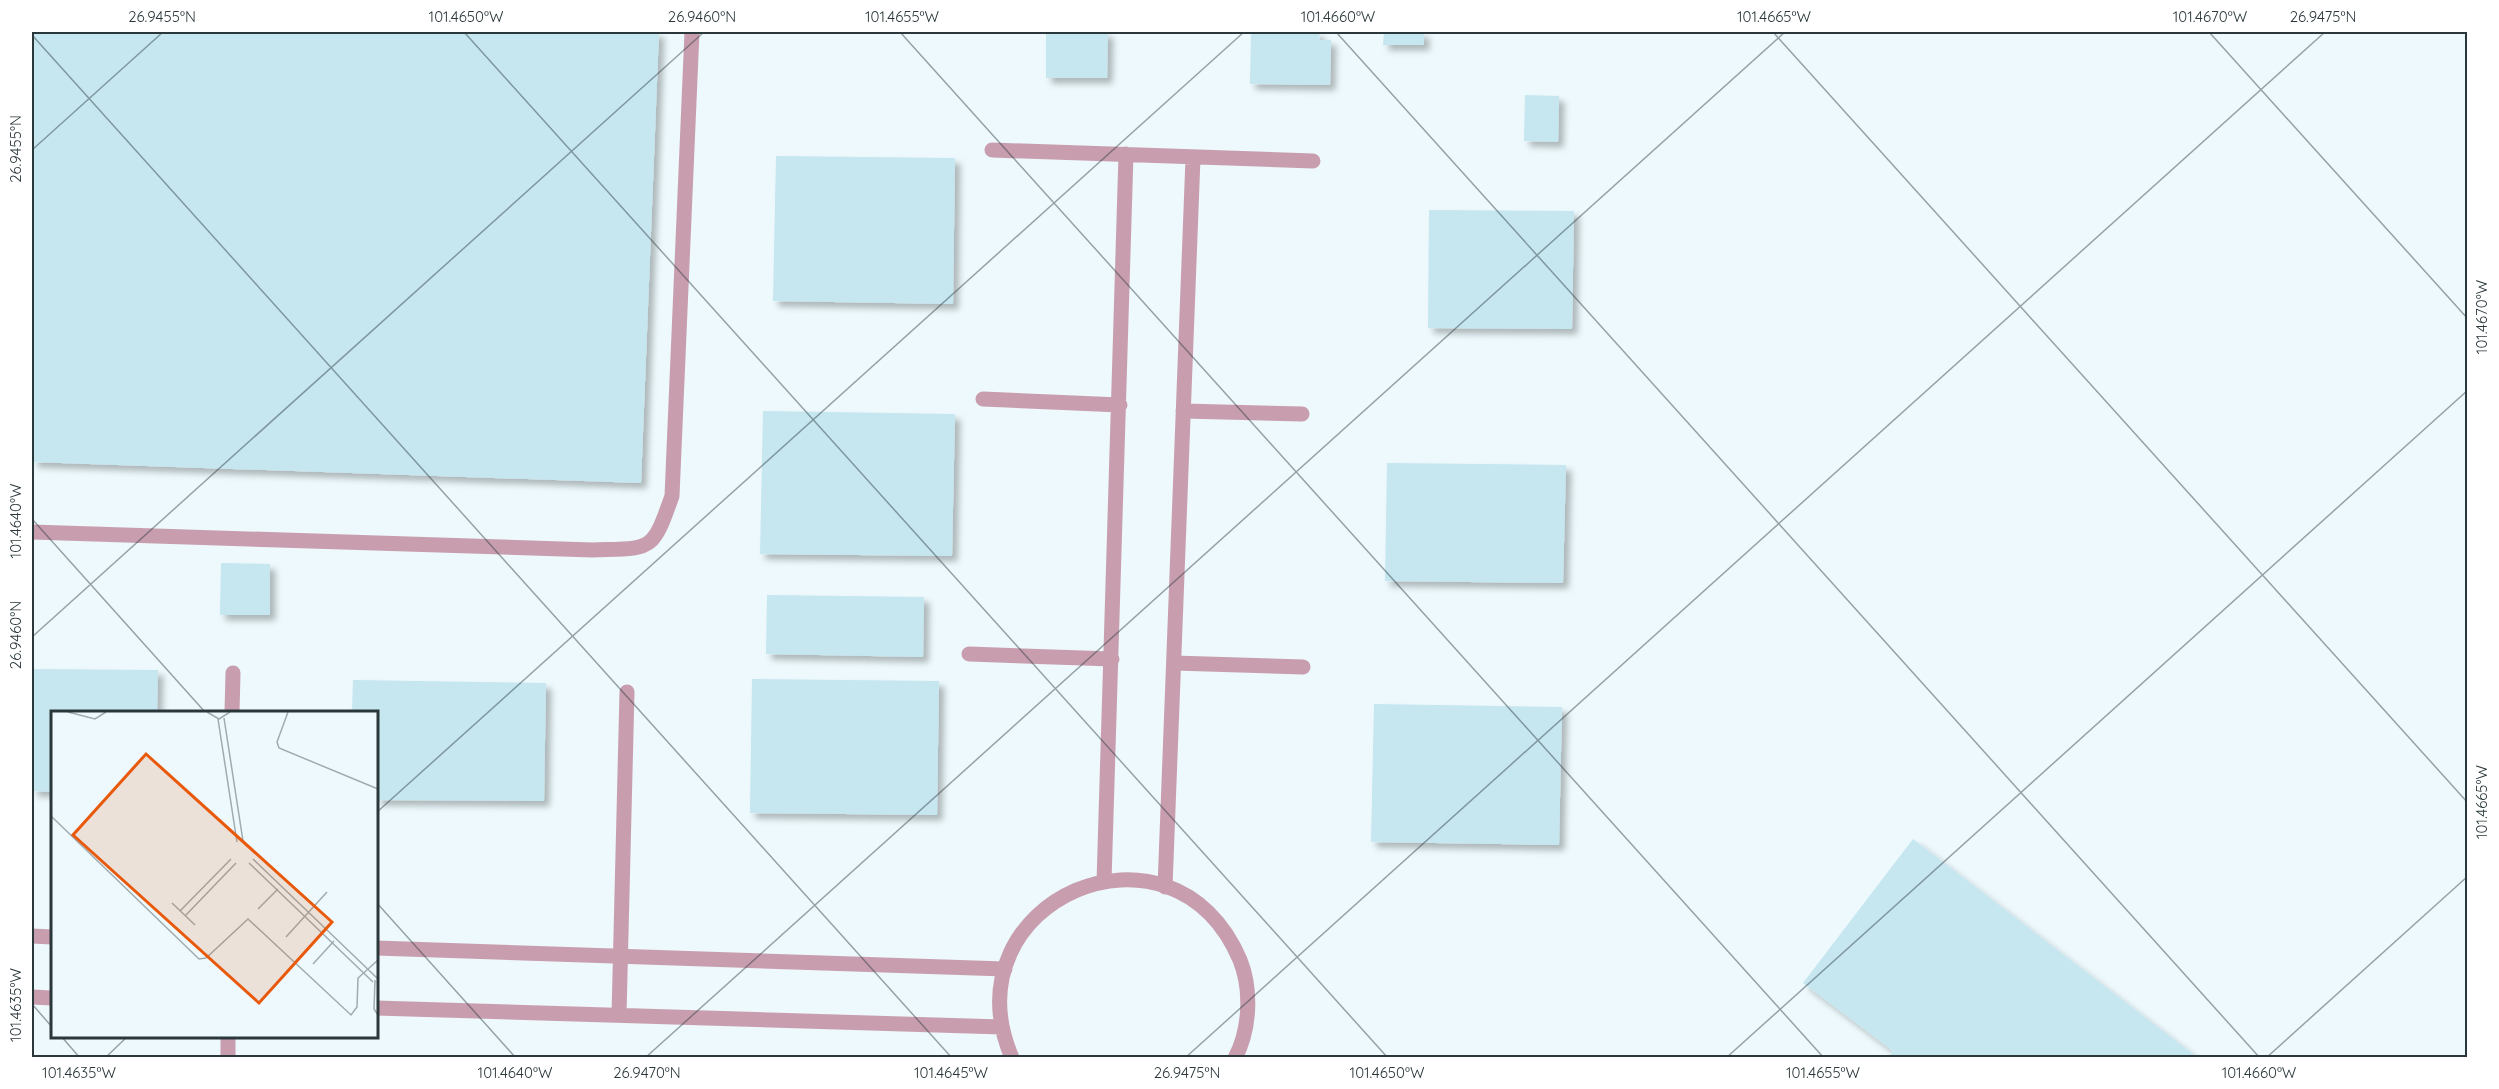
<svg xmlns="http://www.w3.org/2000/svg" width="2499" height="1089" font-family="Quicksand,sans-serif">
<defs>
<filter id="shadow"><feDropShadow dx="5.5" dy="5.5" stdDeviation="3" flood-color="#0004"/></filter>
</defs>
<rect width="100%" height="100%" fill="#edf9fd"/>
<!-- building -->
<path fill="#c6e6f0" filter="url(#shadow)" d="M 32,32 L 659,32 L 641,483 L 32,462 Z
M 1078,32 L 1108,32 L 1107,78 L 1046,78 L 1046,33 Z
M 1251,32 L 1320,32 L 1319,40 L 1331,40 L 1330,85 L 1250,84 Z
M 1384,32 L 1424,32 L 1424,45 L 1383,45 Z
M 1525,95 L 1559,96 L 1558,142 L 1524,141 Z
M 776,156 L 955,158 L 953,304 L 773,301 Z
M 1429,210 L 1574,211 L 1572,329 L 1428,328 Z
M 763,411 L 955,414 L 952,556 L 760,554 Z
M 1387,463 L 1566,465 L 1563,583 L 1385,581 Z
M 221,563 L 270,564 L 270,615 L 220,615 Z
M 767,595 L 924,597 L 923,657 L 766,654 Z
M 32,669 L 158,670 L 157,712 L 52,712 L 52,792 L 32,791 Z
M 752,679 L 939,681 L 937,815 L 750,813 Z
M 353,680 L 546,683 L 544,801 L 376,800 L 376,712 L 352,712 Z
M 1374,704 L 1562,707 L 1559,845 L 1371,842 Z
M 1913,839 L 2198,1058 L 1888,1058 L 1893,1051 L 1803,983 Z"/>
<g fill="none" stroke-linecap="round" stroke-linejoin="round">
<!-- service -->
<path stroke="#c89eaf" stroke-width="15" d="M 992,150 L 1313,161
M 983,399 L 1120,405
M 1183,411 L 1302,414
M 32,532 L 593,550 C 652,548 652,553 672,496 L 692,32
M 969,654 L 1112,659
M 1174,663 L 1303,667
M 232,712 L 233,673
M 1104,882 L 1126,154
M 1165,887 L 1193,158
M 32,936 L 52,937
M 376,948 L 1005,969
M 32,997 L 52,998
M 376,1008 L 1002,1027
M 619,1015 L 627,692
M 228,1036 L 228,1058
M 1012,1058 C 945,900 1173,802 1240,960 C 1252,990 1250,1030 1235,1058"/>
</g>
<!-- ticks -->
<path fill="none" stroke="#2a373b" stroke-width="1.5" stroke-opacity="0.45" d="M 464,32 L 1388,1058M 900,32 L 1824,1058M 1336,32 L 2260,1058M 1773,32 L 2468,803M 2209,32 L 2468,319M 32,35 L 952,1058M 32,150 L 163,32M 32,519 L 205,712M 32,637 L 704,32M 376,813 L 1244,32M 376,902 L 516,1058M 32,1004 L 52,1027M 61,1036 L 80,1058M 105,1058 L 128,1036M 645,1058 L 1785,32M 1185,1058 L 2325,32M 1726,1058 L 2468,390M 2266,1058 L 2468,876"/>
<!-- overview -->
<g transform="translate(51 711)">
<rect width="327" height="327" fill="#edf9fd"/>
<path fill="none" stroke="#9fabaf" stroke-width="1.5" d="M 17,1 L 44,8 L 55,1M 156,1 L 168,8 L 179,1M 237,1 L 226,31 L 228,37 L 327,78M 173,7 L 192,130M 167,8 L 186,131M 0,105 L 148,248 L 155,247 L 197,208 L 300,304 L 306,296 L 307,267 L 327,249M 202,148 L 326,267M 198,152 L 322,271M 121,192 L 144,214M 207,198 L 227,178M 129,200 L 180,148M 134,205 L 185,152M 235,226 L 276,181M 262,253 L 283,230M 324,269 L 323,298 L 327,304"/>
<path fill="#e8590c" fill-opacity="0.15" stroke="#e8590c" stroke-width="3" d="M 95,43 L 281,211 L 208,292 L 22,124 Z"/>
<rect width="327" height="327" fill="none" stroke="#2a373b" stroke-width="3"/>
</g>
<!-- border -->
<rect width="2499" height="1089" fill="none" stroke="#ffffff" stroke-width="66"/>
<rect x="33" y="33" width="2433" height="1023" fill="none" stroke="#2a373b" stroke-width="2"/>
<g font-size="15" text-anchor="middle" fill="#2a373b">
<text x="162" y="22">26.9455°N</text>
<text x="466" y="22">101.4650°W</text>
<text x="702" y="22">26.9460°N</text>
<text x="902" y="22">101.4655°W</text>
<text x="1338" y="22">101.4660°W</text>
<text x="1774" y="22">101.4665°W</text>
<text x="2210" y="22">101.4670°W</text>
<text x="2323" y="22">26.9475°N</text>
<text transform="translate(16 149) rotate(-90)" y="5">26.9455°N</text>
<text transform="translate(2482 317) rotate(-90)" y="5">101.4670°W</text>
<text transform="translate(16 521) rotate(-90)" y="5">101.4640°W</text>
<text transform="translate(16 635) rotate(-90)" y="5">26.9460°N</text>
<text transform="translate(2482 802) rotate(-90)" y="5">101.4665°W</text>
<text transform="translate(16 1005) rotate(-90)" y="5">101.4635°W</text>
<text x="79" y="1078">101.4635°W</text>
<text x="515" y="1078">101.4640°W</text>
<text x="647" y="1078">26.9470°N</text>
<text x="951" y="1078">101.4645°W</text>
<text x="1187" y="1078">26.9475°N</text>
<text x="1387" y="1078">101.4650°W</text>
<text x="1823" y="1078">101.4655°W</text>
<text x="2259" y="1078">101.4660°W</text>
</g>
</svg>
